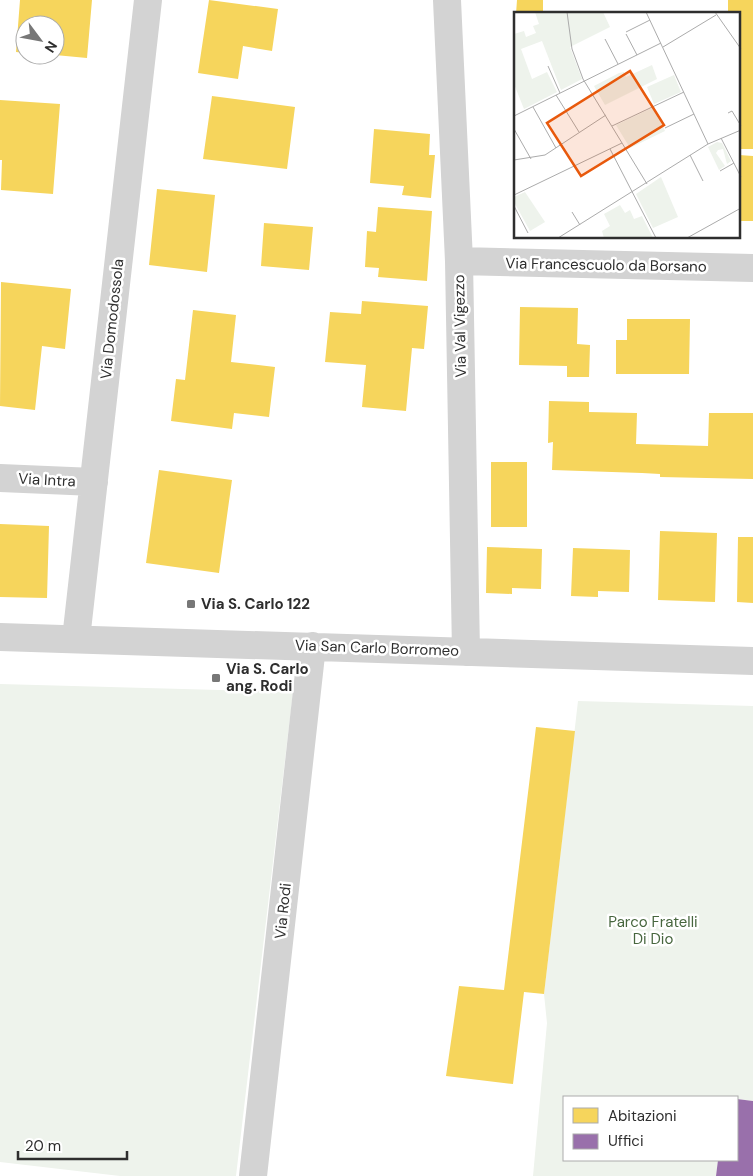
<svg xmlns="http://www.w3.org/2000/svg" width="753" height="1176" font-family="'DM Sans',sans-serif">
<rect width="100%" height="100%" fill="#fff"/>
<!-- green -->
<path fill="#eef3ec" d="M 0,684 L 293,692 L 236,1176 L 120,1176 L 0,1162 Z
M 578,701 L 753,706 L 753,1101 L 737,1099 L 737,1097 L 564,1097 L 564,1160 L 718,1160 L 716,1176 L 533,1176 L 547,1023 L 544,994 Z"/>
<!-- homes -->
<path fill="#f6d55c" d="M 20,0 L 92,0 L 87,58 L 55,55 L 55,25 L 25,25 L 25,53 L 16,52 Z
M 209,0 L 278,9 L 272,51 L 243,46 L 238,79 L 198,73 Z
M 517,0 L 543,0 L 543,14 L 516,14 Z
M 728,0 L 753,0 L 753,149 L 739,149 L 739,14 L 728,14 Z
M 212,96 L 295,107 L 287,169 L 203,159 Z
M 0,100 L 60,104 L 53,194 L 1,190 L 2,160 L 0,160 Z
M 374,129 L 430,134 L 429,155 L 435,155 L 431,198 L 402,195 L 404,186 L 370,183 Z
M 739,155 L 753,156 L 753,221 L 739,221 Z
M 157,189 L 215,195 L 207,272 L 149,265 Z
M 378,207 L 432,211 L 427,281 L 378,277 L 379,268 L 365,267 L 367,231 L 376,232 Z
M 264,223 L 313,227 L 309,270 L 261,266 Z
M 1,282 L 71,289 L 65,349 L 42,346 L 35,410 L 0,406 Z
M 362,301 L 428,306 L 424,349 L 412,348 L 406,411 L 362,407 L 366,365 L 325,362 L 330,312 L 361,314 Z
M 520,307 L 578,308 L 577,344 L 590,345 L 589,377 L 567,377 L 567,366 L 519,365 Z
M 193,310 L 236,315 L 231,362 L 275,367 L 269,417 L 234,413 L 232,429 L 171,421 L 176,379 L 185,380 Z
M 627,319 L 690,319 L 689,374 L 616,374 L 616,340 L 627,340 Z
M 549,401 L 589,402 L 589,412 L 637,413 L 636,444 L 708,446 L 709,413 L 753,413 L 753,479 L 660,477 L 660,474 L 642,473 L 552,470 L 553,442 L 548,443 Z
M 491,462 L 527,462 L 527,527 L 491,527 Z
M 159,470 L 232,480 L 219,573 L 146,563 Z
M 0,524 L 49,526 L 47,598 L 0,597 Z
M 660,531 L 717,533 L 715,602 L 658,600 Z
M 738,537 L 753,537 L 753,603 L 737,602 Z
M 487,547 L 542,549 L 541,589 L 512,588 L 512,594 L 486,593 Z
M 573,548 L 630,550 L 629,592 L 598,591 L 598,597 L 571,596 Z
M 536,727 L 575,731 L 544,994 L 524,992 L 513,1084 L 446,1076 L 459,986 L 504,990 Z"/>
<!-- offices -->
<path fill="#9970ab" d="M 737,1099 L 753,1101 L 753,1176 L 716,1176 L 718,1160 L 737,1160 Z"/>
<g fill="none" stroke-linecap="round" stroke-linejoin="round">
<!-- minor -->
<path stroke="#d3d3d3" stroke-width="28" d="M 447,0 L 459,261 L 466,652
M 459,261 L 753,268
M 0,478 L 94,482
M 0,637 L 753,661
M 76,639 L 148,0
M 253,1176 L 312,646"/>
</g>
<!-- markers -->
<g fill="#777" stroke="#fff" stroke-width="2">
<rect x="186" y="599" width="10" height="10" rx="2.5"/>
<rect x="211" y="673" width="10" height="10" rx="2.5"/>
</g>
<g text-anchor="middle" stroke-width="5" stroke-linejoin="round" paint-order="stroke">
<!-- street labels -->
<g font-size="15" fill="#2e2e2e" stroke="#fff">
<text transform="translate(606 265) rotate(1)" y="5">Via Francescuolo da Borsano</text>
<text transform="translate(112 319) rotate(-84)" y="5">Via Domodossola</text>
<text transform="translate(460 326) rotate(-91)" y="5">Via Val Vigezzo</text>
<text transform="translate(47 480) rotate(3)" y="5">Via Intra</text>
<text transform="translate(377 648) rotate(2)" y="5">Via San Carlo Borromeo</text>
<text transform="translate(283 911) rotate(-84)" y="5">Via Rodi</text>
</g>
<!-- poi labels -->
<g font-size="15" font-weight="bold" fill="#2e2e2e" stroke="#fff" text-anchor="start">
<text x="201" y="609">Via S. Carlo 122</text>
<text x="226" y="674">Via S. Carlo<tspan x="226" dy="17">ang. Rodi</tspan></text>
</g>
<!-- park labels -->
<g font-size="15" fill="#47663e" stroke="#fff">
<text x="653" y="927">Parco Fratelli<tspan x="653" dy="17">Di Dio</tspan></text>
</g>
</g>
<!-- overview -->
<g transform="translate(514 12)">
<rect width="226" height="226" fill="#fff"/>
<path d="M 21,0 L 89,0 L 96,15 L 56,35 L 68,67 L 47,78 L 28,29 L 7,37 L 18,67 L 33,60 L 43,80 L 10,97 L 0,72 L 0,22 L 10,19 L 12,25 L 22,21 L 19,14 L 25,12 ZM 138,53 L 143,67 L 91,93 L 80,74 L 105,61 L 110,60 L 112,65 ZM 160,63 L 167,80 L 140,92 L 133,75 ZM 140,95 L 151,119 L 116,136 L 102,113 ZM 203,130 L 208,131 L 217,149 L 213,152 L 209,137 L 204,138 L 202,141 L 211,154 L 205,158 L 194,135 ZM 147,165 L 164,205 L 139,216 L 122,182 ZM 11,180 L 31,210 L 16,219 L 0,190 L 0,185 ZM 106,193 L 111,201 L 116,198 L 120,207 L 128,204 L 139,226 L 90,226 L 88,219 L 96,214 L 90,202 Z" fill="#eef3ec"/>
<path fill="none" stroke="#ababab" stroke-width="1" d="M 53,0 L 58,37 L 69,67 L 133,172M 132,0 L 194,132M 201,0 L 227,37M 112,20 L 136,8M 112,22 L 123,43M 91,27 L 104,52M 149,35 L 202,3M 34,54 L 46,81M 42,83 L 65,120M 19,95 L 42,136M 214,101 L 218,99 L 227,114M 0,104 L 147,31M 98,114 L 170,80M 151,116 L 180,102M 0,117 L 17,147M 207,126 L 227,165M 96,137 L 142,226M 176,143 L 189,169M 0,148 L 31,143 L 92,103M 206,159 L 220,151M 0,183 L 108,131M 0,194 L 14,221M 58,200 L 66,213M 44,226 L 194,132 L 227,118M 173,226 L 227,196"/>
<path fill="#e8590c" fill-opacity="0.15" stroke="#e8590c" stroke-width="2.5" d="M 116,59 L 150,113 L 67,164 L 33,111 Z"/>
<rect width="226" height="226" fill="none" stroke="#2e2e2e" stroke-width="2.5"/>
</g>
<!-- legend -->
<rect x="563" y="1096" width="175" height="65" fill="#ffffff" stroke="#ababab"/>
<rect x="573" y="1108" width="25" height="15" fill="#f6d55c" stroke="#ababab"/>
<text x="608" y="1121" font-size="15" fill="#2e2e2e">Abitazioni</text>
<rect x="573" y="1134" width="25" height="15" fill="#9970ab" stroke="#ababab"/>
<text x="608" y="1146" font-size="15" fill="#2e2e2e">Uffici</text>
<!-- north arrow -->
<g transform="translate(40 40) rotate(122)"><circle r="24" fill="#ffffff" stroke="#ababab"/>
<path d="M0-4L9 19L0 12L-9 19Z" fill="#777777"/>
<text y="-8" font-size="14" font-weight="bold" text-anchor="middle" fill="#2e2e2e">N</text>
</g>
<!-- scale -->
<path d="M18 1151v8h109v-8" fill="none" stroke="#2e2e2e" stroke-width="2.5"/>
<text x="25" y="1151" font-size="15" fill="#2e2e2e" stroke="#ffffff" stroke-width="4" paint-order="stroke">20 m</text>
</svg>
